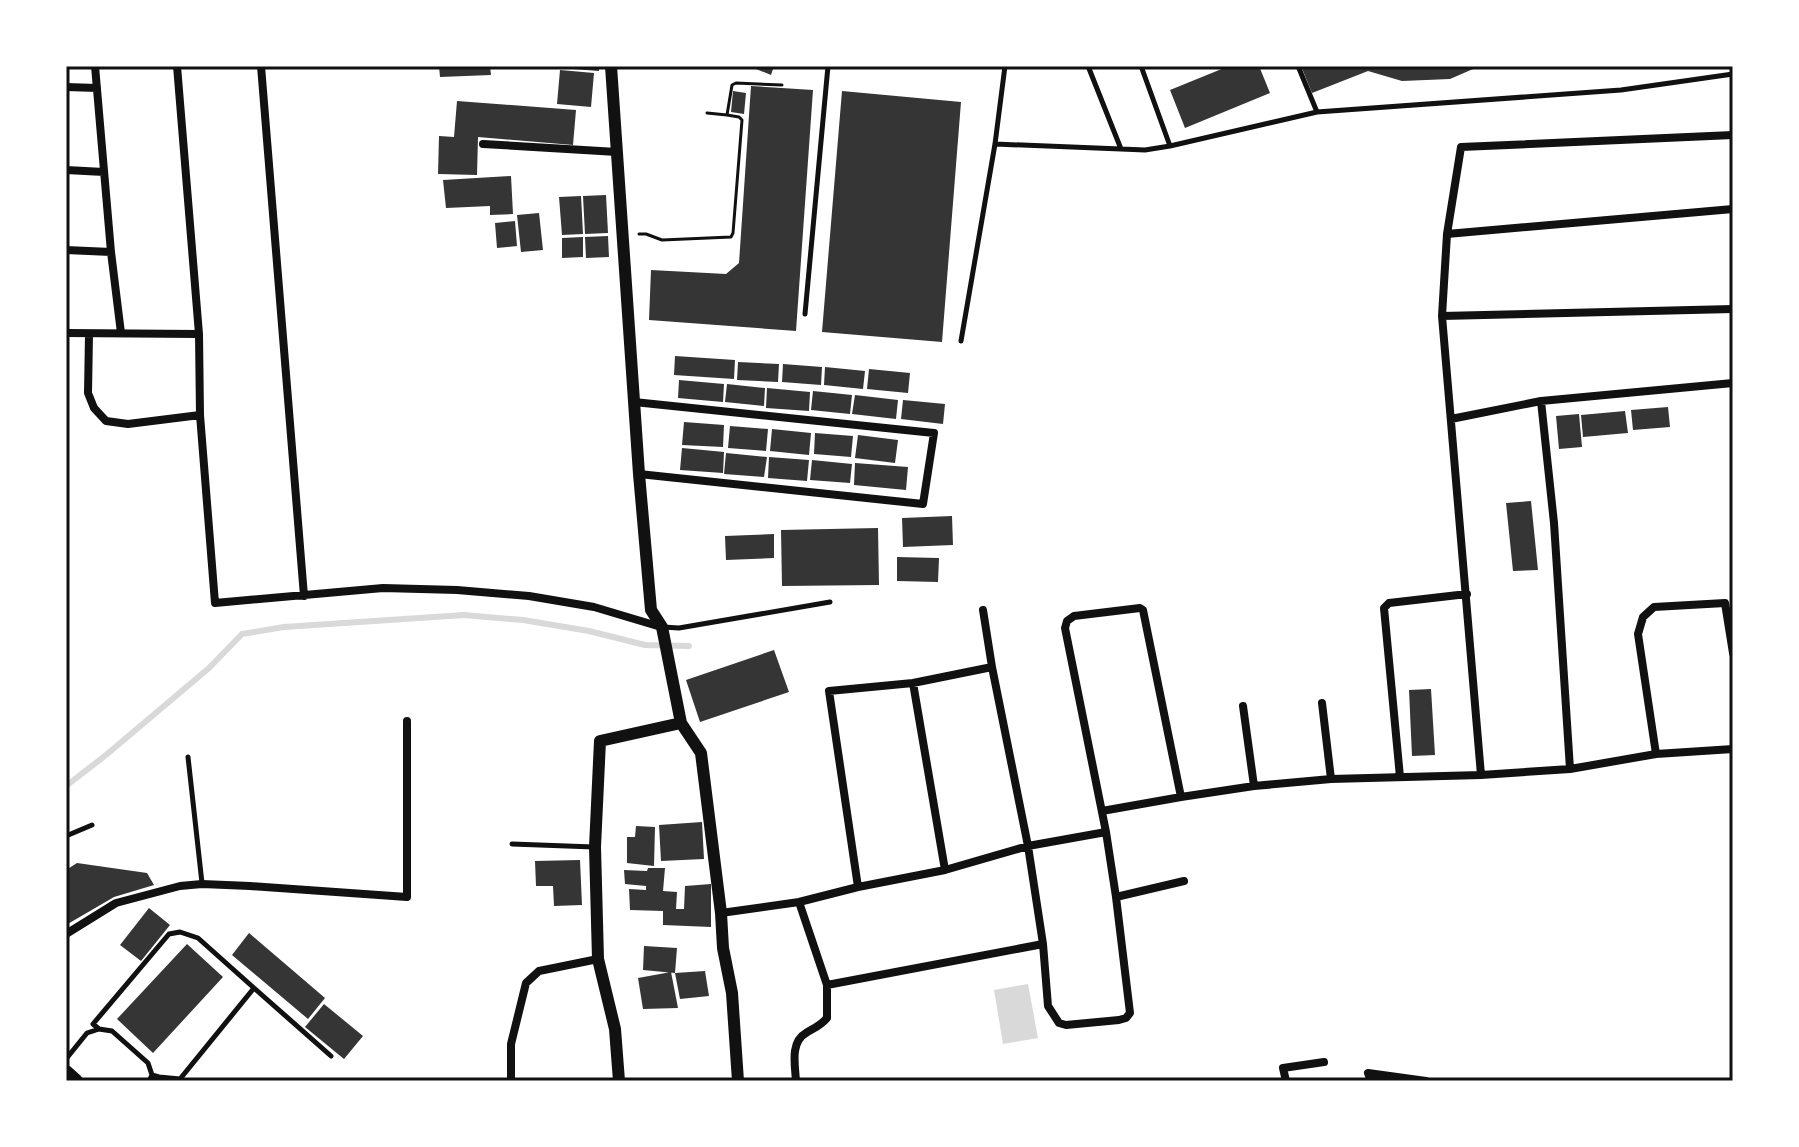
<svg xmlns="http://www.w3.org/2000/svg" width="1799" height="1147" font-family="Barlow,sans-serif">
<rect width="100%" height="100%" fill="#fff"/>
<!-- water -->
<path fill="#d9d9d9" d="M 1028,984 L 1038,1038 L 1003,1044 L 994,990 Z"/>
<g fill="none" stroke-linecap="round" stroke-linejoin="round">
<!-- stream -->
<path stroke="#d9d9d9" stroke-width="6" d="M 66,786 L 106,755 L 209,668 L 242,634 L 284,627 L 464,615 L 523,620 L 589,631 L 645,645 L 689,646"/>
</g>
<!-- building -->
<path fill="#353535" d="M 439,66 L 490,66 L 491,75 L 440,77 Z
M 560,66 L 599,66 L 599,71 L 560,68 Z
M 749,66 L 774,66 L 771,75 Z
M 1229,66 L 1259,66 L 1270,93 L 1185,128 L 1170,90 Z
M 1301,66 L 1480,66 L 1450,79 L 1402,81 L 1368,71 L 1312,93 Z
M 560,70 L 594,73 L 591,107 L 557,104 Z
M 751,86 L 813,90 L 796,331 L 649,320 L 651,270 L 726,274 L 739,263 Z
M 733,91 L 746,93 L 744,114 L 731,112 Z
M 842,91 L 961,102 L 942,342 L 822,332 Z
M 457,101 L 576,110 L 573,145 L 478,137 L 477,175 L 438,174 L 439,136 L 454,137 Z
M 511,176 L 513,214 L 490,215 L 490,206 L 446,208 L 443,180 Z
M 606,195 L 608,233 L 585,234 L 583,196 Z
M 581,196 L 583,234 L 562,235 L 559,197 Z
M 539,213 L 543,250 L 521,252 L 517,215 Z
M 515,221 L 517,246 L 497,248 L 495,223 Z
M 608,236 L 609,257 L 586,258 L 585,237 Z
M 583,237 L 583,257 L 562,258 L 562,238 Z
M 675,356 L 735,360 L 734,379 L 674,375 Z
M 738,362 L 779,364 L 778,382 L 737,380 Z
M 783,364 L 822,367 L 821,385 L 782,382 Z
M 825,367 L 865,371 L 863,389 L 824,385 Z
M 869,369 L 910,373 L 908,393 L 867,389 Z
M 679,380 L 724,384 L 723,402 L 678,398 Z
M 727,384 L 765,388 L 764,406 L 725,402 Z
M 767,388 L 810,392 L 809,411 L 766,408 Z
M 813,391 L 852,395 L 850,414 L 811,410 Z
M 855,395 L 898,400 L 896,419 L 852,414 Z
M 903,400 L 945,404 L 943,424 L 901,419 Z
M 1668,407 L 1670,427 L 1633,430 L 1631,410 Z
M 1625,411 L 1628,433 L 1583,437 L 1581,415 Z
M 1579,414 L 1582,447 L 1559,449 L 1556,416 Z
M 684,422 L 724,425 L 723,447 L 682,445 Z
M 730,426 L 768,429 L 766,451 L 728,448 Z
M 772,429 L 811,433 L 809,455 L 770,451 Z
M 815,433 L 853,436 L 851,457 L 814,454 Z
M 858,435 L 898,440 L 895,463 L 855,458 Z
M 682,448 L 724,452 L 723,473 L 680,470 Z
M 726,453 L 767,457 L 764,477 L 724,474 Z
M 769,457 L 809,460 L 807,481 L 768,478 Z
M 812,460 L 852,464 L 850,483 L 810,480 Z
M 855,463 L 908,467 L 906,490 L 854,485 Z
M 1531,501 L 1538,570 L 1513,571 L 1506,503 Z
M 952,516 L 953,545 L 903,547 L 902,518 Z
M 878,528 L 879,585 L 782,586 L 781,530 Z
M 774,534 L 774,558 L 726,560 L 725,536 Z
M 897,557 L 939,558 L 938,582 L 897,581 Z
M 774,650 L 789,692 L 700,722 L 686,680 Z
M 1431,689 L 1435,755 L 1412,756 L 1409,690 Z
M 702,822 L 704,859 L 661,861 L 659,825 Z
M 636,826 L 655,827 L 654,866 L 627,863 L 627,837 L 635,837 Z
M 580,860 L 582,905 L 554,906 L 553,886 L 536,886 L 535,861 Z
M 77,863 L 147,873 L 154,885 L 114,897 L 66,925 L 66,870 Z
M 648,868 L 665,868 L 663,891 L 677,892 L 676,909 L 684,909 L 685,886 L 711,884 L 711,927 L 663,925 L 663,911 L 630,910 L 629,889 L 646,890 L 646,886 L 625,884 L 624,870 L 647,871 Z
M 149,908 L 170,925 L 141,961 L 120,945 Z
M 249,933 L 325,998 L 308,1019 L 232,955 Z
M 187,944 L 223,977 L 153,1053 L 117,1019 Z
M 644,946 L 677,948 L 675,973 L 643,970 Z
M 705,971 L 709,996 L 680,999 L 675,973 Z
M 671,972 L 678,1008 L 643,1009 L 638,978 Z
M 324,1004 L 363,1036 L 344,1059 L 305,1027 Z"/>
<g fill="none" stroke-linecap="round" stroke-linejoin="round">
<!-- path -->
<path stroke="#111" stroke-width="3" d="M 707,113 L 727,115
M 639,234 L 646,234 L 662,240 L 731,237 L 733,233 L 742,120 L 739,117 L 727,115 L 732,85 L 736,83 L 782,85"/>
<!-- service -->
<path stroke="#111" stroke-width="5" d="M 1088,66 L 1121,149 L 1145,150 L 1170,146 L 1317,112
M 1141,66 L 1170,146
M 1298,66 L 1317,112 L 1621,90 L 1733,74
M 995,144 L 1121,149
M 805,314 L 828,66
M 961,341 L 995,144 L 1005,66
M 663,627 L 679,628 L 830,602
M 188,757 L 202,883
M 66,836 L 92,825
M 512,844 L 594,847
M 254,988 L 331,1056
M 99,1029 L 93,1024 L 169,934 L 180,932 L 198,938 L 254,988 L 180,1079 L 159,1077 L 152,1075
M 66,1059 L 87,1033 L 99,1029 L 112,1031 L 148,1063 L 152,1075 L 149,1081"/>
<!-- minor -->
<path stroke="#111" stroke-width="8" d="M 95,66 L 111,252 L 121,333
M 177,66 L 199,334 L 200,415 L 215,603 L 383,588 L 457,590 L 529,596 L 594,607 L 661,627
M 261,66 L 304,596
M 66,87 L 97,88
M 483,144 L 617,152
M 66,170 L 104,172
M 1447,234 L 1733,209
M 66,250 L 111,252
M 1442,316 L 1733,309
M 66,333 L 199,334
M 89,334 L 88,393 L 94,408 L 106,421 L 128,424 L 200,415
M 1541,401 L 1554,523 L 1570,769
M 634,402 L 934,433 L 923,504 L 639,474
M 1451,419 L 1541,401 L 1733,383
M 983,610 L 992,667 L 1028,846 L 1043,944 L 1048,1006 L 1059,1023 L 1066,1025 L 1119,1020 L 1126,1018 L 1130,1013 L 1116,897
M 913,683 L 945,870
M 1322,703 L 1331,779
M 1243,706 L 1254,786
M 1656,754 L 1638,634 L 1643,617 L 1654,607 L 1725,603 L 1733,653
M 1481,775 L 1442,316 L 1447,234 L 1461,147 L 1733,135
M 1400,777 L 1384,608 L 1389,603 L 1467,594
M 1181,797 L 1143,610 L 1140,608 L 1074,616 L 1067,621 L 1065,628 L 1106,832 L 1116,897 L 1184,881
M 1102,811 L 1181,797 L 1254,786 L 1331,779 L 1481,775 L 1570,769 L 1656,754 L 1733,749
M 858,887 L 829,691 L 913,683 L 992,667
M 721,913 L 799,902 L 858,887 L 945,870 L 1028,846 L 1106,832
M 66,934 L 116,903 L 180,886 L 202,884 L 250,886 L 407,897 L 407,721
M 827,985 L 1043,944
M 511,1081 L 511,1044 L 526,983 L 539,971 L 598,959
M 796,1081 C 795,1065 790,1042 806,1033 C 814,1028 820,1026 827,1018 L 827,985 L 799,902
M 1286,1081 L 1283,1068 L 1324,1062
M 1371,1081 L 1368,1073 L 1426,1081"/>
<!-- tertiary -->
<path stroke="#111" stroke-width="12" d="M 611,66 L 639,474 L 651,610 L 662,627 L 681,723 L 701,753 L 721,913 L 723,948 L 732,993 L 738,1081
M 619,1081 L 615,1029 L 598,959 L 595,847 L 600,741 L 681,723"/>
<!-- secondary -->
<path stroke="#111" stroke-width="14" d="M 66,1072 L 76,1081"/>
</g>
<!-- border -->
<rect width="1799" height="1147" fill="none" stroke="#ffffff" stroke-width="136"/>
<rect x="68" y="68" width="1663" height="1011" fill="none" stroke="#111" stroke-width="3"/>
</svg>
